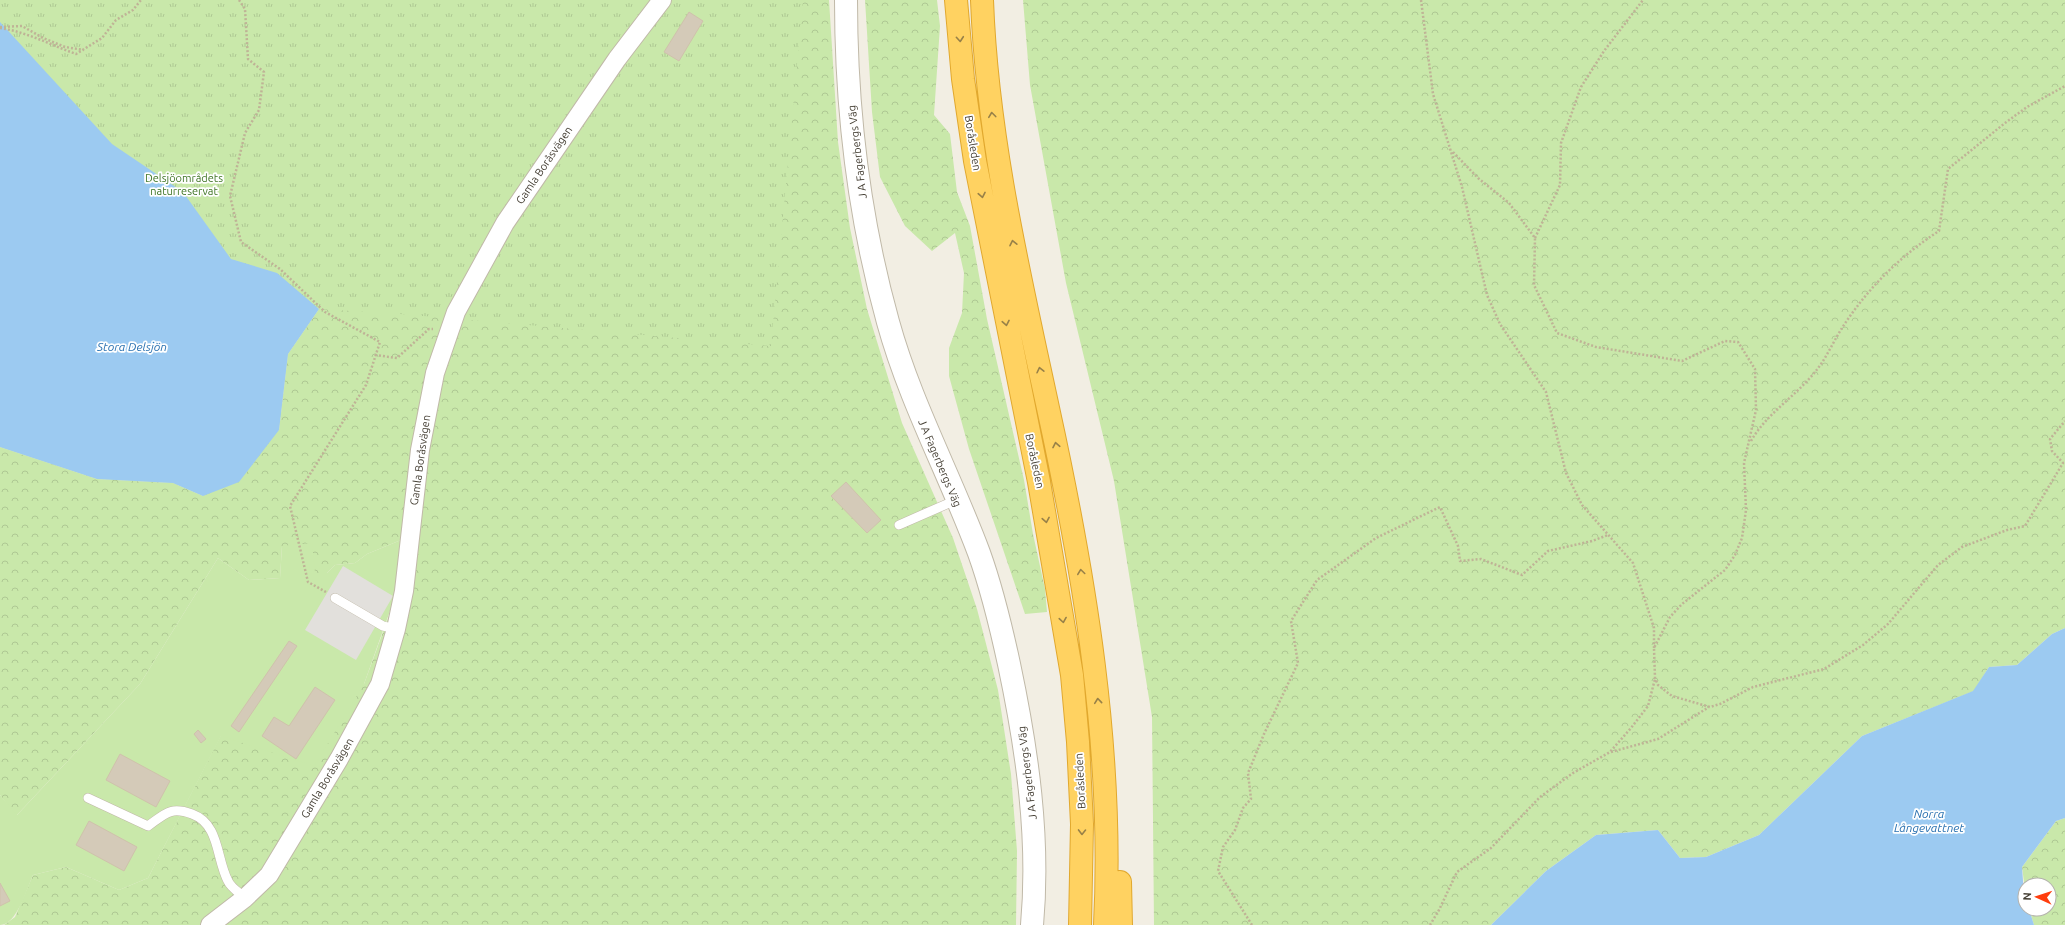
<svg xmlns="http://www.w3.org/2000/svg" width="2065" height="925" font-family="Ubuntu,sans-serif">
<defs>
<pattern id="forest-crowns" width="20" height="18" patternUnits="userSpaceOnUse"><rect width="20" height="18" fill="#c9e8aa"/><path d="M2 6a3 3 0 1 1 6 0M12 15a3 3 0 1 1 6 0" fill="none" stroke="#aec893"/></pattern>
<pattern id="park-tufts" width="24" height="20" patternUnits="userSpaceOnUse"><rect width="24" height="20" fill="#c9e8aa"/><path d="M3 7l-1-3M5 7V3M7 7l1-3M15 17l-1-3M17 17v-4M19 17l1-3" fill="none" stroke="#aec893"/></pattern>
</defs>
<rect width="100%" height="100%" fill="#f2eee3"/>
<!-- forest -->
<path fill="url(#forest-crowns)" d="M 13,0 L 829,0 L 838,142 L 850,228 L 867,309 L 902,423 L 953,538 L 977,609 L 998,690 L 1011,774 L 1017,851 L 1016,925 L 4,925 L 15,917 L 33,875 L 66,867 L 119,890 L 148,878 L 221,735 L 364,684 L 391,610 L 401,540 L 367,554 L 355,563 L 335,565 L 327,573 L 315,573 L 282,546 L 280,578 L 249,580 L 218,558 L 140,684 L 16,816 L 0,795 L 0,447 L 97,479 L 173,483 L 203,496 L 279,430 L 288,354 L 319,309 Z
M 865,0 L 937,0 L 940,26 L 934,115 L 950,134 L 957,192 L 970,226 L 987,319 L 1024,480 L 1033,534 L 1045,589 L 1047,612 L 1025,614 L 969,449 L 949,376 L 949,348 L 962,313 L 964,273 L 955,233 L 932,251 L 905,226 L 880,177 L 872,112 Z
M 1023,0 L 2065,0 L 2065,628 L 2052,634 L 2017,665 L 1989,667 L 1974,691 L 1862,736 L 1759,835 L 1706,857 L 1680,858 L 1658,830 L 1596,835 L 1546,871 L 1491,925 L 1154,925 L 1152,717 L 1114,481 L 1066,283 L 1030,85 Z
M 2065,818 L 2065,925 L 2034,925 L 2029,909 L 2049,909 L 2049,885 L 2025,885 L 2025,889 L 2022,867 L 2056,821 Z"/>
<!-- park -->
<path fill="url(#park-tufts)" d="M 0,0 L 803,0 L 771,346 L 400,314 L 319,309 L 288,354 L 279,430 L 239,482 L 203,496 L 173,483 L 97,479 L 0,447 Z"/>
<!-- garden -->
<path fill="#c9e8aa" d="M 401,540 L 396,594 L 364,684 L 314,766 L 221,736 L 148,878 L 119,890 L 66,867 L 33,875 C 27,888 17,925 0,925 L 0,795 L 17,815 L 140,684 L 218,558 L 249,580 L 280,578 L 282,546 L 312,543 L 315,573 L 327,573 L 335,565 L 355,563 L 367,554 Z"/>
<!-- parking -->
<path fill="#e2e0dc" d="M 343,566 L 393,596 L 356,660 L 305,630 Z"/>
<!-- water -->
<path fill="#9ccaf1" d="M 0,22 L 112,144 L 183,192 L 231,259 L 277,273 L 319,309 L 288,354 L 279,430 L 239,482 L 203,496 L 173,483 L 97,479 L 0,447 Z
M 2065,628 L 2065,818 L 2056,821 L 2022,867 L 2025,909 L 2029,909 L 2034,925 L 1491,925 L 1546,871 L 1596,835 L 1658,830 L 1680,858 L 1706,857 L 1759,835 L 1862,736 L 1973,691 L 1989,667 L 2017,665 L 2052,634 Z"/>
<!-- building -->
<path fill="#d4cab8" stroke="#cfc2ab" d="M 689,12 L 703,21 L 679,61 L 664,52 Z
M 846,482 L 881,520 L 867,533 L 831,496 Z
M 289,641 L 297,646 L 239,732 L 231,726 Z
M 315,687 L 335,700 L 296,759 L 262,736 L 274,717 L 289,726 Z
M 198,730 L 206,739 L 201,743 L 194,734 Z
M 120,754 L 170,781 L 156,807 L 106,780 Z
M 89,821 L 137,847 L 124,871 L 76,845 Z
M 0,883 L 10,901 L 0,906 Z"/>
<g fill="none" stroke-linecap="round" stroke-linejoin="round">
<defs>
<path id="service" d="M 899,525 L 956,500
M 335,598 L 383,626 L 396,629
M 88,798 L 148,826 C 165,814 170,806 192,814 C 220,824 216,859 228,881 C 231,888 240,893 245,898"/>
<path id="minor" d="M 210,925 L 245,898 L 269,875 L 339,759 L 380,684 L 396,629 L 404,591 L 420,450 L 435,373 L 456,312 L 505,223 L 617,59 L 662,0"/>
<path id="tertiary" d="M 846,0 C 846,107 859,218 888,322 C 910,402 950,475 979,553 C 992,589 1001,627 1009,664 C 1027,749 1040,838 1032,925"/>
<path id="motorway" d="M 956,0 L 963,79 L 975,161 L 1039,482 L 1072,675 L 1078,742 L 1082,824 L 1080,925
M 982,0 C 987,138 1019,273 1048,408 C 1085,577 1114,751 1105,925
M 1120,882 L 1121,925"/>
</defs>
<!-- service casing -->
<use href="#service" stroke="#c0b9a8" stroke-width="10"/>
<!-- minor casing -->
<use href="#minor" stroke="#c0b9a8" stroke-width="20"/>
<!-- tertiary casing -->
<use href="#tertiary" stroke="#c0b9a8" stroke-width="24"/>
<!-- motorway casing -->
<use href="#motorway" stroke="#e1a82e" stroke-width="24"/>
<!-- path -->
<path stroke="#bfb396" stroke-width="2.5" stroke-dasharray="2 2" stroke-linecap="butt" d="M 239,0 L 245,9 L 248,59 L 264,72 L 259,110 L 245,133 L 230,196 L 241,242 L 280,269 L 325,312 L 380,342 L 366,385 L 290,506 L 308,582 L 326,592
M 1421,0 L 1433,94 L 1462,187 L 1487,295 L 1500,324 L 1546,392 L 1566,473 L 1582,505 L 1633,563 L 1654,628 L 1654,648
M 0,27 L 22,26 L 43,38 L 65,47 L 84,50
M 0,28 C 27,32 51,45 76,54 L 102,38 L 116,20 L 133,10 L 141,0
M 1453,152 L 1478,178 L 1509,203 L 1535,238 L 1534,285 L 1557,333 L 1596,347 L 1682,361 L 1725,341 L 1738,342 L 1755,369 L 1756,410 L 1744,463 L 1746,510 L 1742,538 L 1735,555 L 1725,570 L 1682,604 L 1670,617 L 1654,648 L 1655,678 L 1658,685 L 1672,696 L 1710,707 L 1720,704 L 1753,687 L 1824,669 L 1863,645 L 1888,624 L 1938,565 L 1962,547 L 2007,530 L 2025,526 L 2063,463 L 2052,451 L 2050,439 L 2065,421
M 1535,238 L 1560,185 L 1561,143 L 1581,87 L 1604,51 L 1643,0
M 375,355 L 397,358 L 429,329 L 433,329
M 1751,441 C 1767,413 1795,397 1815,372 C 1826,359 1833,342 1842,328 C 1867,289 1900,256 1939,231 L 1948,169 L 2005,123 L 2027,107 L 2065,86
M 1611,752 L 1658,739 L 1709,707
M 1252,925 L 1218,871 L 1223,847 L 1235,830 L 1243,808 L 1251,799 L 1248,773 L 1264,734 L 1298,663 L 1291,621 L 1317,580 L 1376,538 L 1440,507 L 1458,546 L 1460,561 L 1481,559 L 1522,575 L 1548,551 L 1592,541 L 1608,535
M 1430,925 L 1439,910 L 1457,872 L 1491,848 L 1540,797 L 1573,773 L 1610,752 L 1631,728 L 1648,706 L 1655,679"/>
<!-- service -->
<use href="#service" stroke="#fff" stroke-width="9"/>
<!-- minor -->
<use href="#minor" stroke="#fff" stroke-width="18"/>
<!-- tertiary -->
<use href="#tertiary" stroke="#fff" stroke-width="22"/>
<!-- motorway -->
<use href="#motorway" stroke="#ffd261" stroke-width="22"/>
</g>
<!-- one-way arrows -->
<defs><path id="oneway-chevron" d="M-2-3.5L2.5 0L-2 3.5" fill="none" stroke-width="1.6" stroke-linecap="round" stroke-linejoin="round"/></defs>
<g stroke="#988148">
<use href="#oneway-chevron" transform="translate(960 39) rotate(85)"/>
<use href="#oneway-chevron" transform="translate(992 115) rotate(-97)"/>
<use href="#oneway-chevron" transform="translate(982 195) rotate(79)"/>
<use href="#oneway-chevron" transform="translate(1013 243) rotate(-102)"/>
<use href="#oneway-chevron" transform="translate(1006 323) rotate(79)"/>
<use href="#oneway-chevron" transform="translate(1040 370) rotate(-103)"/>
<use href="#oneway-chevron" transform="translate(1056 445) rotate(-101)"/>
<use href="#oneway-chevron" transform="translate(1046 520) rotate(80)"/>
<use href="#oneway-chevron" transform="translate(1081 572) rotate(-98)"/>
<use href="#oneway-chevron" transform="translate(1063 620) rotate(81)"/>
<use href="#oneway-chevron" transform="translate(1098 701) rotate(-96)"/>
<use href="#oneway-chevron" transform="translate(1082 832) rotate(91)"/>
</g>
<g text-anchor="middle" stroke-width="3.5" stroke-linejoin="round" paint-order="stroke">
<!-- street labels -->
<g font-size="11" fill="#443e33" stroke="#fff">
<text transform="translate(973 143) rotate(81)" y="4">Boråsleden</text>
<text transform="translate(857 152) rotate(-97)" y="4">J A Fagerbergs Väg</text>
<text transform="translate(544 165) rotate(-56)" y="4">Gamla Boråsvägen</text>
<text transform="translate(420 460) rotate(-82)" y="4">Gamla Boråsvägen</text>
<text transform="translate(1035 461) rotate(78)" y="4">Boråsleden</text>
<text transform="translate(940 463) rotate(67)" y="4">J A Fagerbergs Väg</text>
<text transform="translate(1027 773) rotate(-97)" y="4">J A Fagerbergs Väg</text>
<text transform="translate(327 778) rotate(-59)" y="4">Gamla Boråsvägen</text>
<text transform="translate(1080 781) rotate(-93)" y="4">Boråsleden</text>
</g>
<!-- park labels -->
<g font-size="11" fill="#407626" stroke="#fff">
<text x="184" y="182">Delsjöområdets<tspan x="184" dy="13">naturreservat</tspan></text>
</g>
<!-- water labels -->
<g font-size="12" font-style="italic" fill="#2b72b1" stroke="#fff">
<text x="132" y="351">Stora Delsjön</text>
<text x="1929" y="818">Norra<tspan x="1929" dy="14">Långevattnet</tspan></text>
</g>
</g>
<!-- north arrow -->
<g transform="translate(2037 897) rotate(273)"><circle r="19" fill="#ffffff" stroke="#b4b2ad"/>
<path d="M0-3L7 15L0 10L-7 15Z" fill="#ff3d0d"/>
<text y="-6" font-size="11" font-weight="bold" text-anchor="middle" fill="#443e33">N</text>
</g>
</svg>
